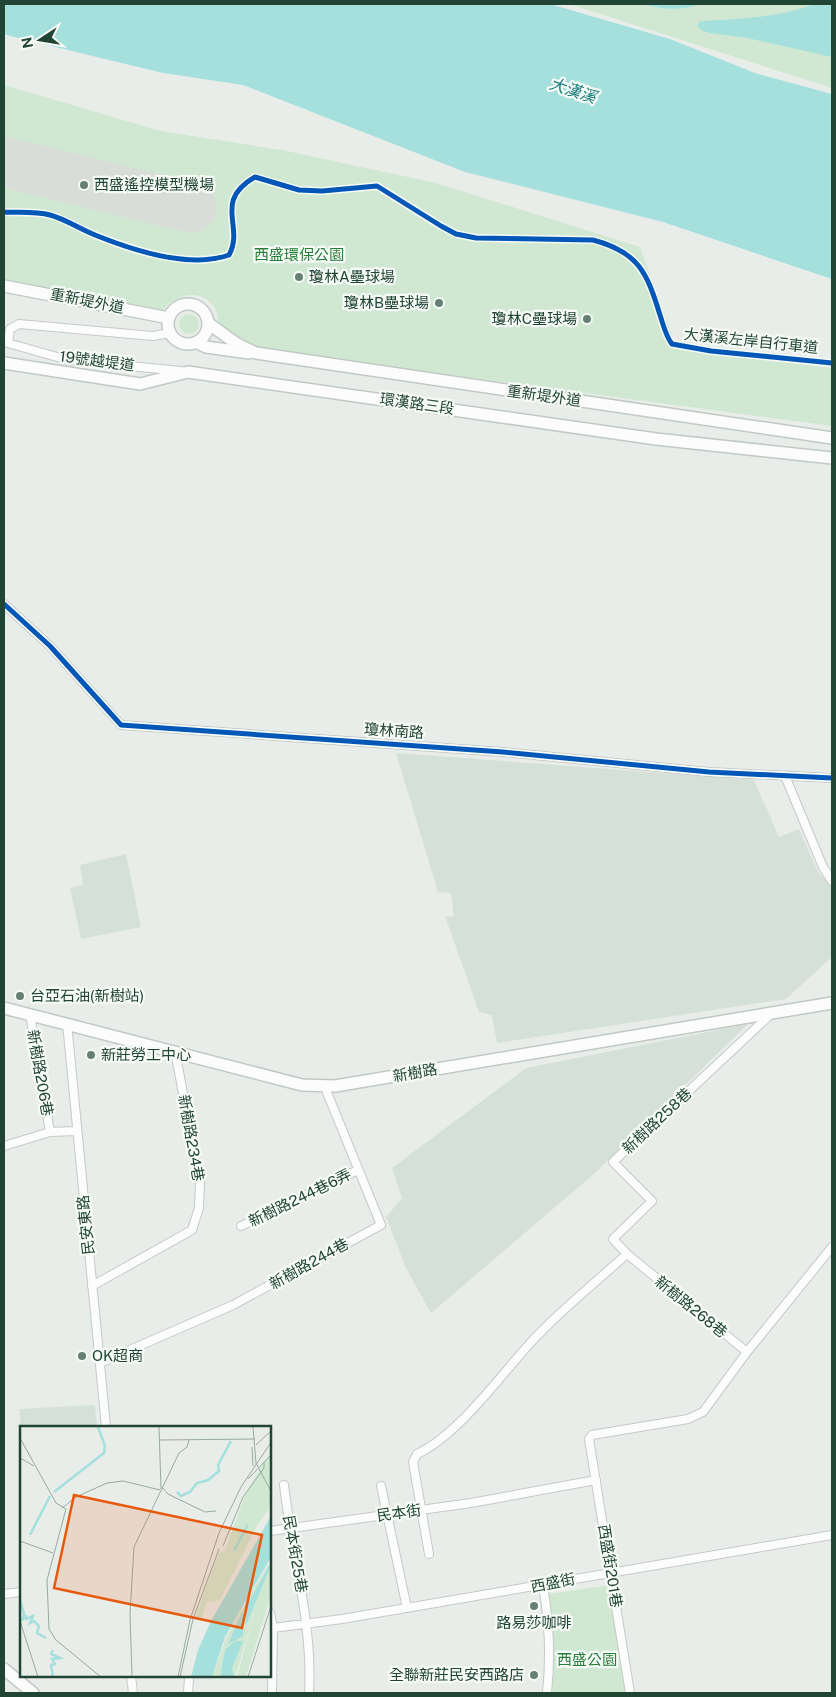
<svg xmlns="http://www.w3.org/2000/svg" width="836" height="1697" font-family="'Public Sans','Noto Sans TC',sans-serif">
<rect width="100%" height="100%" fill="#e8edea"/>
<!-- built -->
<path fill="#d5e0d9" d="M 396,753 L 754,780 L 779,837 L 799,829 L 818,872 L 832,887 L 832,957 L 786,999 L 497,1043 L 492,1015 L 479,1012 L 445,916 L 454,917 L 451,893 L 438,892 Z
M 126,854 L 141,927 L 81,939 L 70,888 L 83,885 L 80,865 Z
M 748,1024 L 594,1174 L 431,1313 L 406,1268 L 386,1217 L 402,1198 L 392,1168 L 526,1068 Z
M 95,1405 L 97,1427 L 21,1427 L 19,1409 Z"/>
<!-- green -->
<path fill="#d0e8d2" d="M 569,4 L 832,4 L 832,88 Z
M 4,85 L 161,131 L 287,151 L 436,183 L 640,247 L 677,349 L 832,368 L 832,426 L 249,348 C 243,343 221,329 219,323 C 217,318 218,313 215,308 C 201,287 176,294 163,310 L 4,281 Z
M179 324a10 10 0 1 1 20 0a10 10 0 1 1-20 0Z
M 610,1585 L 625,1693 L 551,1693 L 554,1647 L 549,1594 Z"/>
<!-- water -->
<path fill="#a5e0dd" d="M 4,4 L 550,4 L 670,39 L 755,73 L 832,94 L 832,279 L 663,222 L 465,172 L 243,85 L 163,73 L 14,37 L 4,34 Z
M 643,4 L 700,4 C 679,11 664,10 643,4 Z
M 815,4 L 832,4 L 832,57 L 747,38 L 710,33 L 703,31 L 697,26 L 700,21 C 739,19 777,18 815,4 Z"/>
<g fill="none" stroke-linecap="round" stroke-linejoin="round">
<!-- runway -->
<path stroke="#d8ddda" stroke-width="50" d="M 4,162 L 192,208"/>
<defs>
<path id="street" d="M 4,342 L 68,360 L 181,371
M 8,343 L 10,329 L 19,324 L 153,336 L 170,333
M 4,604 L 50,646 L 121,725 L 503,752 L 709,772 L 832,778
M 785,776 L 823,867 L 832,881
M 30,1014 L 50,1132
M 67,1023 L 106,1427
M 4,1146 L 50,1132 L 77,1131
M 241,1226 L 358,1170
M 627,1254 L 613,1239 L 652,1201 L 613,1162 L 771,1014
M 92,1286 L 192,1230 L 199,1208 L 200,1183 L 175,1051
M 100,1363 L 233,1305 L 381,1225 L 324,1085
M 284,1485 C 292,1555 313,1623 309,1693
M 381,1486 L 407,1608
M 270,1531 L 471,1503 L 596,1480
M 429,1554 L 413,1462 L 417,1454 C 460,1434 501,1374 534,1339 C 562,1309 596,1282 627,1254 L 747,1352 L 832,1247
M 543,1585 C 549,1624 551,1654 547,1693
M 4,1594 L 21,1592
M 270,1613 L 273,1628 L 272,1693
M 273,1628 L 342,1619 L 832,1535
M 131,1676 L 133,1693
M 188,1693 L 189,1677
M 630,1693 L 589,1439 L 592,1435 L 688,1419 L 703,1412 L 747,1352"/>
<path id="secondary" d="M 4,286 L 169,318
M168 324a20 20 0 1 1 40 0a20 20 0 1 1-40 0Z
M 208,323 L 237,344 L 256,353 L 832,438
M 198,343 L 206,347 L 249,353
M 4,363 L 140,384 L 188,372 L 656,439 L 832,458
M 4,1008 L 302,1085 L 335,1086 L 832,1003
M 4,1669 L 33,1693"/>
</defs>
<!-- street casing -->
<use href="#street" stroke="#c4cac7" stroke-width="10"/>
<!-- secondary casing -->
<use href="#secondary" stroke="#c1c9c5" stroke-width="14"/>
<!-- street -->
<use href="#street" stroke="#fcfcfc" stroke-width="8"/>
<!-- secondary -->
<use href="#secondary" stroke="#fcfcfc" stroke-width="11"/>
<defs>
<path id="cycleway" d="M 4,212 C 19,213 35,211 50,215 C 65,219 80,229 95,235 C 132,250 190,269 229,255 C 245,226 212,202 255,177 L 299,190 L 322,191 L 377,186 L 441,226 L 456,234 L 476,238 L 593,240 C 639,252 647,273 660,315 C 663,324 666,337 672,344 L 711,351 L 832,363
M 4,604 L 50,646 L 121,725 L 503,752 L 709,772 L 832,778"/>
</defs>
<!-- cycleway casing -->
<use href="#cycleway" stroke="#f7fbf8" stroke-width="8"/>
<!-- cycleway -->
<use href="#cycleway" stroke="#0057b8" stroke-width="5"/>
</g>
<!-- markers -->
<g fill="#678074" stroke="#f7fbf8" stroke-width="2">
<circle cx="84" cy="185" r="5"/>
<circle cx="299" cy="277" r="5"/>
<circle cx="439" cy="303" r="5"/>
<circle cx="587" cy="319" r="5"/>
<circle cx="20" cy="996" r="5"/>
<circle cx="91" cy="1055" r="5"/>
<circle cx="82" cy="1356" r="5"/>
<circle cx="534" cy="1606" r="5"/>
<circle cx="534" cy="1675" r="5"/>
</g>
<g text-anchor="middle" stroke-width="4.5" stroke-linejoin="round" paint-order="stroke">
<!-- poi labels -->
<g font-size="15" fill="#214534" stroke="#f7fbf8" text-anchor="start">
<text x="94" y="190">西盛遙控模型機場</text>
<text x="309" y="282">瓊林A壘球場</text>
<text x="429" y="308" text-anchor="end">瓊林B壘球場</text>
<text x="577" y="324" text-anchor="end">瓊林C壘球場</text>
<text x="30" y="1001">台亞石油(新樹站)</text>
<text x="101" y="1060">新莊勞工中心</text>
<text x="92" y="1361">OK超商</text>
<text x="534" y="1628" text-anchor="middle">路易莎咖啡</text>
<text x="524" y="1680" text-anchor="end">全聯新莊民安西路店</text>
</g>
<!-- park labels -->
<g font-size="15" fill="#268138" stroke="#f7fbf8">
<text x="299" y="260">西盛環保公園</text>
<text x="587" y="1665">西盛公園</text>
</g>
<!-- street labels -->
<g font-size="15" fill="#214534" stroke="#f7fbf8">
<text transform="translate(87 301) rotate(11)" y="5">重新堤外道</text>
<text transform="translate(751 341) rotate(6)" y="5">大漢溪左岸自行車道</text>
<text transform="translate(97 361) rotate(7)" y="5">19號越堤道</text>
<text transform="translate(544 396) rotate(8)" y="5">重新堤外道</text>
<text transform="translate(417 404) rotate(8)" y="5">環漢路三段</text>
<text transform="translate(394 731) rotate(4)" y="5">瓊林南路</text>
<text transform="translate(40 1073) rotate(80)" y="5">新樹路206巷</text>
<text transform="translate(415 1073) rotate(-10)" y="5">新樹路</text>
<text transform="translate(657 1121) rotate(-43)" y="5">新樹路258巷</text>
<text transform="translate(191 1138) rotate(80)" y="5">新樹路234巷</text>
<text transform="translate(300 1198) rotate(-26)" y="5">新樹路244巷6弄</text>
<text transform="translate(86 1225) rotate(-96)" y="5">民安東路</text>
<text transform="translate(309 1264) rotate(-29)" y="5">新樹路244巷</text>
<text transform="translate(691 1307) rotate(39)" y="5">新樹路268巷</text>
<text transform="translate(399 1513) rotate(-8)" y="5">民本街</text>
<text transform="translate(295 1554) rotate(80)" y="5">民本街25巷</text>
<text transform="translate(610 1566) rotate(81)" y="5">西盛街201巷</text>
<text transform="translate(553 1583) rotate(-11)" y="5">西盛街</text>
</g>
<!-- water labels -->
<g font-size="16" font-style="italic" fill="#137d7a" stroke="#f7fbf8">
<text transform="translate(573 90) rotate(18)" y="6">大漢溪</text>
</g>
</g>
<!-- overview -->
<g transform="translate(20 1426)">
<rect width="251" height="251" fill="#e8edea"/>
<path d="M 251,25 L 251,80 L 238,98 L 200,174 L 187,176 L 181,194 L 175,192 L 198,128 L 205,124 L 226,67 ZM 248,138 L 251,142 L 251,169 L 226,251 L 217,251 L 236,181 L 215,251 L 192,251 L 207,210 Z" fill="#d0e8d2"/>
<path d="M 251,90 L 251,131 L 205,211 L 192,251 L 171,251 L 178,224 L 191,195 ZM 249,140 L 250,142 L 226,199 L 225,183 ZM 223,186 L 223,210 L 208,218 L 222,187 ZM 215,215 L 223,215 L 212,242 L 214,251 L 200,251 L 205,224 Z" fill="#a5e0dd"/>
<path fill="none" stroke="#a5e0dd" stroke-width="2.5" d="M 34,66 L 84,27 L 85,20 L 78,1M 157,66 L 161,70 L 170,66 L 177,57 L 188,54 L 199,45 L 198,39 L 211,15M 10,109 L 30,70M 214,125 L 228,98M 0,174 L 4,188 L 2,195M 5,189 L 6,193 L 13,190 L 10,197 L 14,195 L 19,200 L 17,207 L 26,212M 33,224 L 31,228 L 40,232 L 32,233 L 35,238 L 31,239 L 33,251"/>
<path fill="none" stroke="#98aaa1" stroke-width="1" d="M 139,1 L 141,63M 233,1 L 236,37 L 252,67M 0,12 L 36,77 L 46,83 L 27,154 L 29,203 L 36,214 L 81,251M 140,14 L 235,13M 236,19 L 252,4M 232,21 L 233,40M 0,32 L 14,40M 228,53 L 252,28M 142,61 L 148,68 L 185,86 L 196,85M 42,82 L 56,71 L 87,57 L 103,55 L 140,64M 0,115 L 33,127M 203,120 L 223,71 L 244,42 L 244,36M 0,195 L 18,251M 112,251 L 110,188 L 114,121 L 159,27 L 167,21 L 169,14M 158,251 L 170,194 L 199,107 L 221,61 L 252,15M 160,251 L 173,193 L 199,123M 228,251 L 252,177"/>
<path fill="#e8590c" fill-opacity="0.15" stroke="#e8590c" stroke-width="2.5" d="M 54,69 L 242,109 L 222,202 L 34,162 Z"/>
<rect width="251" height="251" fill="none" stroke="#214534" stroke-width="2.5"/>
</g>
<!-- border -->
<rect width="836" height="1697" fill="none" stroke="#214534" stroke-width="10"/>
<!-- north arrow -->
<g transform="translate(40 40) rotate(258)" stroke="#f7fbf8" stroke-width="4" paint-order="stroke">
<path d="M0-4L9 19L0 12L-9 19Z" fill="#214534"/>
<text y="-8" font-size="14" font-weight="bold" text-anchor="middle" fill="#214534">N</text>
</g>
</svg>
